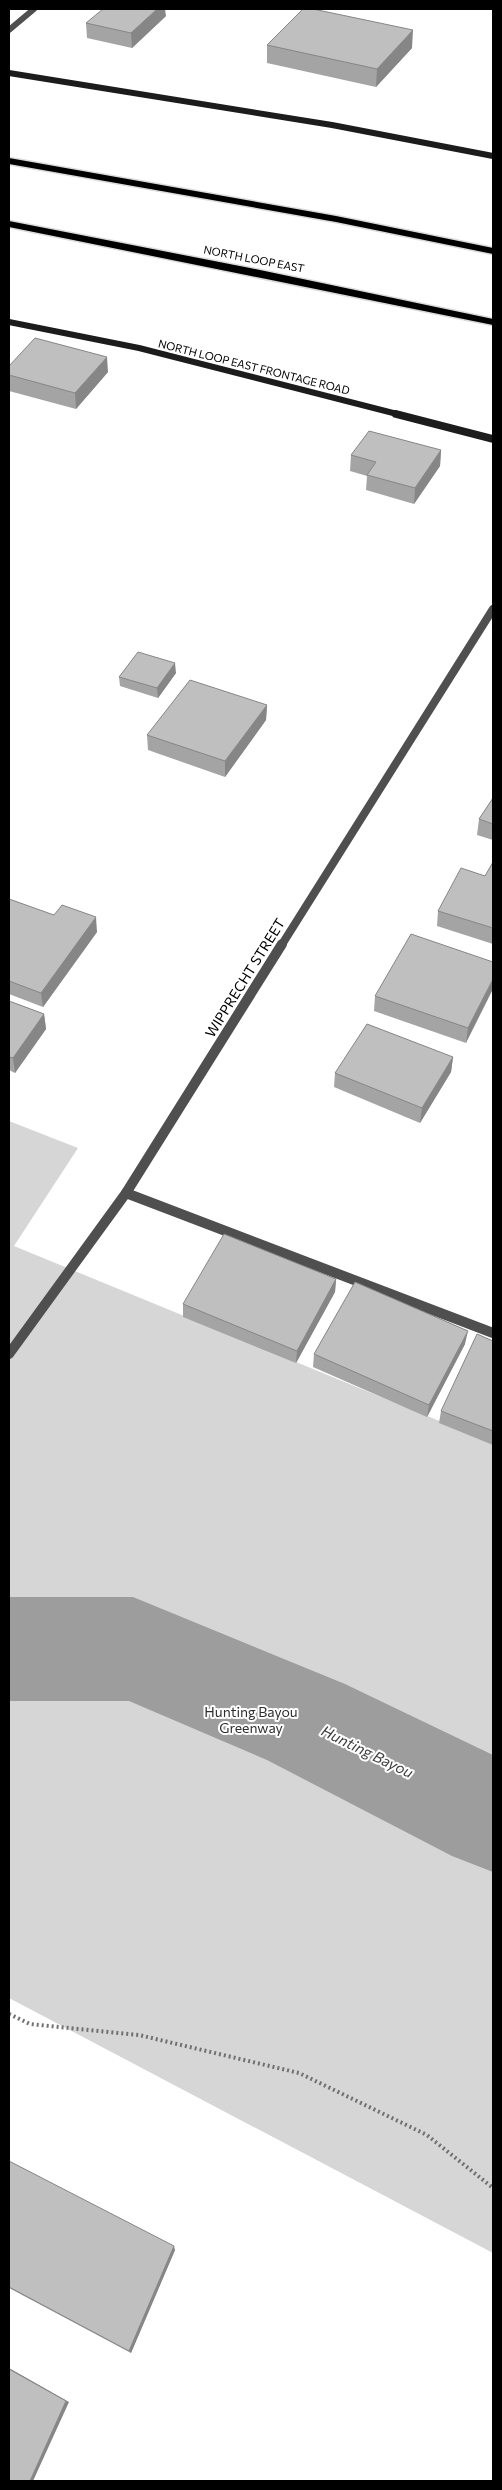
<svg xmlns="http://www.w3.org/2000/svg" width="502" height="2490" font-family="Commissioner,sans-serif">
<rect width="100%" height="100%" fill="#fff"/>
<!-- green -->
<path fill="#d6d6d6" d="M 9,1121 L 78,1148 L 14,1246 L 493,1443 L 493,2253 L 9,1998 Z"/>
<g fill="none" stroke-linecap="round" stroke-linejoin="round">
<!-- river -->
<path fill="#9d9d9d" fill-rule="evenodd" d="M 9,1597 L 133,1597 L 345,1684 L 493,1755 L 493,1872 L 452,1856 L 267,1760 L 129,1701 L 9,1701 Z"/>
<defs>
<path id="motorway" d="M 9,158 L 336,216 L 493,248 L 493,254 L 336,222 L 9,164 Z
M 9,221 L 250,268 L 493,319 L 493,325 L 9,227 Z"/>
</defs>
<!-- motorway casing -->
<use href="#motorway" stroke="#dbdbdb" stroke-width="3"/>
<!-- path -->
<path stroke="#717171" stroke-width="4" stroke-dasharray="2 3" stroke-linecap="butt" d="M 9,2014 L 30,2024 L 139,2035 L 299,2073 L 427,2135 L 493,2188"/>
<!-- service -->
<path stroke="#4f4f4f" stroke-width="10" d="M 126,1193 L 493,1333"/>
<!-- minor -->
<path stroke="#4f4f4f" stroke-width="6" d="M 9,30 L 34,9"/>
<!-- tertiary-far1 -->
<path stroke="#4f4f4f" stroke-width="8" d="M 281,946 L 493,609"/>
<!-- tertiary -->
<path stroke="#4f4f4f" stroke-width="10" d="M 9,1354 L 126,1193 L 282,944"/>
<!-- secondary-far1 -->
<path stroke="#1c1c1c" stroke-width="6" d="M 9,73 L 332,125 L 493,156
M 9,322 L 139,348 L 401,415"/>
<!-- secondary -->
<path stroke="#1c1c1c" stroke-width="8" d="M 396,414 L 493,439"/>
<!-- motorway -->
<use href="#motorway" fill="#000" fill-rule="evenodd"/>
</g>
<!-- wall -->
<path fill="#a4a4a4" d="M 166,16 L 132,48 L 87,38 L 86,23 Z
M 267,45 L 412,48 L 376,87 L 267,63 Z
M 9,366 L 108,372 L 76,409 L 9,391 Z
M 441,450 L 440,466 L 414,504 L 366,490 L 367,476 L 350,471 L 351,455 Z
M 176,673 L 158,698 L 120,686 L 119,677 Z
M 267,705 L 266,720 L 225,777 L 148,750 L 147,735 Z
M 493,798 L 493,840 L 477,835 L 479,819 Z
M 493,862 L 493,944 L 437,926 L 438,911 L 485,876 Z
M 9,899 L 97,932 L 43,1007 L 9,994 Z
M 493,962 L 466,1043 L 374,1011 L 375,996 Z
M 9,1001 L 44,1014 L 46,1029 L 15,1073 L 9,1070 Z
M 453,1057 L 451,1072 L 420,1123 L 334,1087 L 335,1073 Z
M 336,1279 L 335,1292 L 296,1363 L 183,1317 L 183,1304 Z
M 493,1341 L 493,1445 L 439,1423 L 441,1411 Z
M 465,1344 L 427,1417 L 313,1367 L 314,1354 Z
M 9,2161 L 175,2250 L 131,2353 L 9,2288 Z"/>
<!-- shaded-wall -->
<path fill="#868686" d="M 157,9 L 165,9 L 166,16 L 132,48 L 131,33 Z
M 413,30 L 412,48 L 376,87 L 377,69 Z
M 107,357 L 108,372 L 76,409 L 75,393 Z
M 441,450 L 440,466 L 414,504 L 415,488 Z
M 175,663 L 176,673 L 158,698 L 157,688 Z
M 267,705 L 266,720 L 225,777 L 225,761 Z
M 96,917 L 97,932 L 43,1007 L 41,993 Z
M 493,979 L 493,989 L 466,1043 L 468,1028 Z
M 44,1014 L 46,1029 L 15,1073 L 13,1058 Z
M 453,1057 L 451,1072 L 420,1123 L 422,1108 Z
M 336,1279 L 335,1292 L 296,1363 L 297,1351 Z
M 468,1331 L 465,1344 L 427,1417 L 429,1405 Z
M 174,2246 L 175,2250 L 131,2353 L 129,2351 Z
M 9,2368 L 69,2402 L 33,2481 L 30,2481 Z"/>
<!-- building -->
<path fill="#bfbfbf" stroke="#868686" d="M 103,9 L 157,9 L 131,33 L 86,23 Z
M 303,9 L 313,9 L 413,30 L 377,69 L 267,45 Z
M 35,338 L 107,357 L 75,393 L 9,375 L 9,366 Z
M 369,431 L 441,450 L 415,488 L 367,475 L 376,462 L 351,455 Z
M 138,652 L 175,663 L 157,688 L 119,677 Z
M 190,680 L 267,705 L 225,761 L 147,735 Z
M 493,798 L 493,824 L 479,819 Z
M 493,862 L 493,928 L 438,911 L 461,868 L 485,876 Z
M 9,899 L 54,915 L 62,905 L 96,917 L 41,993 L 9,981 Z
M 411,934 L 493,962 L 493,979 L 468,1028 L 375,996 Z
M 9,1001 L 44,1014 L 13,1058 L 9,1057 Z
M 367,1024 L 453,1057 L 422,1108 L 335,1073 Z
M 224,1234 L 336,1279 L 297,1351 L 183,1304 Z
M 355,1282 L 468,1331 L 429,1405 L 314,1354 Z
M 477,1334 L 493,1341 L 493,1431 L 441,1411 Z
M 9,2161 L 174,2246 L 129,2351 L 9,2287 Z
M 9,2369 L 66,2401 L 30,2481 L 9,2481 Z"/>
<g text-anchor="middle" stroke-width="4" stroke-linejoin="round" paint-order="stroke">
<!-- far-street labels -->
<g font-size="11" fill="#000" stroke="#fff">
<text transform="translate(254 259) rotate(11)" y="4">NORTH LOOP EAST</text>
<text transform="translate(254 367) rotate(14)" y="4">NORTH LOOP EAST FRONTAGE ROAD</text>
</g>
<!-- street labels -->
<g font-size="14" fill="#000" stroke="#fff">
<text transform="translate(245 978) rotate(-58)" y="5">WIPPRECHT STREET</text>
</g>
<!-- park labels -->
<g font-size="14" fill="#2d2d2d" stroke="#fff">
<text x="251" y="1717">Hunting Bayou<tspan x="251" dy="16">Greenway</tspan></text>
</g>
<!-- water labels -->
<g font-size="15" font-style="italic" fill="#3e3e3e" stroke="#fff">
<text transform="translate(367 1752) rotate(26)" y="5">Hunting Bayou</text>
</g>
</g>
<!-- border -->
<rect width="502" height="2490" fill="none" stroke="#000000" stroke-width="20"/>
</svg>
